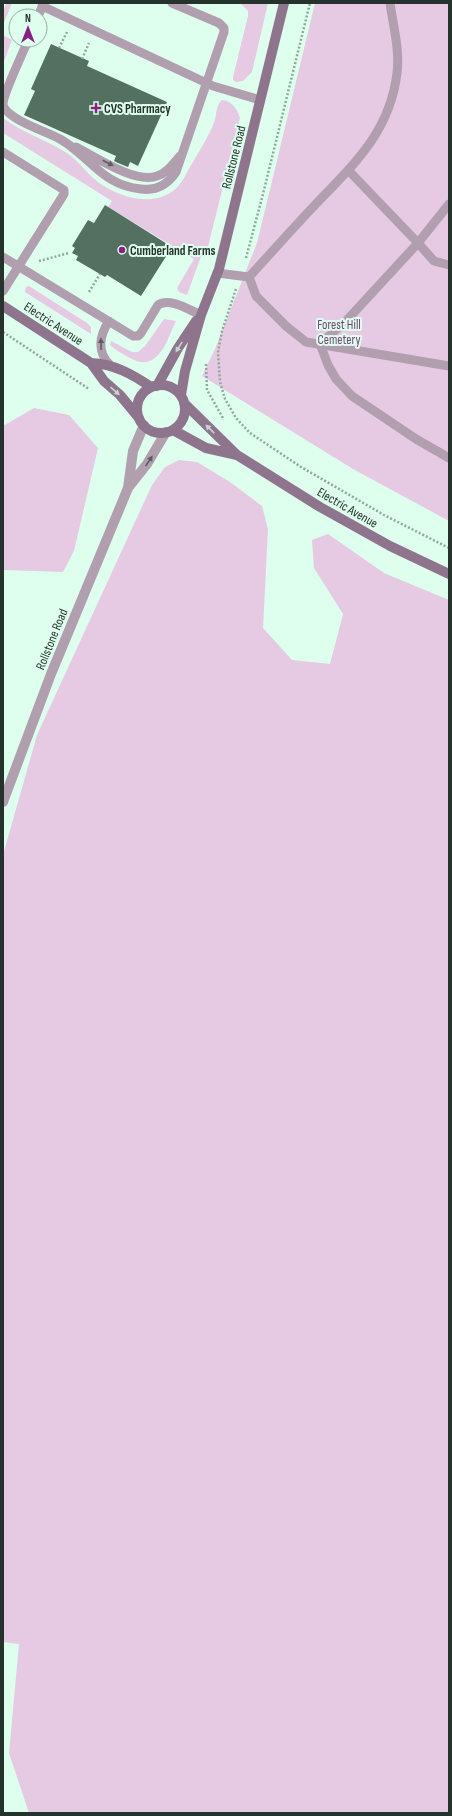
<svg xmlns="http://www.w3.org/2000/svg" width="452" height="1816" font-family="'Sofia Sans Condensed',sans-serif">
<rect width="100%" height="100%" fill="#deffee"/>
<!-- green -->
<path fill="#e6c9e3" d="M 6,3 L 12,3 L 3,25 L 3,14 Z
M 240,3 L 268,3 L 252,72 L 243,81 L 236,82 L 233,80 L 233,77 L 248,16 L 248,11 Z
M 315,3 L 449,3 L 449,521 L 353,469 L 202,376 L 215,349 L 257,243 Z
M 3,35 L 12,40 L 3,64 Z
M 222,100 C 231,100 238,110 240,118 L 207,251 L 203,251 L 187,295 L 179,292 L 177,288 L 194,259 L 108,207 L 112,201 L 3,133 L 3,118 C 23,133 47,140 67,153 C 79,161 87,174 98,182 C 125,202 168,210 185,176 C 193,161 211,134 215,119 C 217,112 216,105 222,100 Z
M 29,286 L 87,323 L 91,327 L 91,334 L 25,292 L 26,287 Z
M 164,319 L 176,321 C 166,342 158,375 128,357 C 122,353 115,350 110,345 L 111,341 L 132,352 L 138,352 L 145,346 Z
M 34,408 L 69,415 L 98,448 L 74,551 L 63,572 L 3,570 L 3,426 Z
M 179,460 L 197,462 L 230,482 L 262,506 L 268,529 L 263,628 L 292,660 L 330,664 L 343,614 L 314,568 L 312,540 L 328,534 L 384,573 L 449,600 L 449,1813 L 29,1813 L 9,1753 L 19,1644 L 3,1642 L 3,855 L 37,735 L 152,485 L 165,467 Z"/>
<!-- building -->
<path fill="#537061" d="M 51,44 L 89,61 L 87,66 L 167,102 L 138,166 L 130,162 L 128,167 L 118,163 L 114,161 L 116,156 L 24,115 L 35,91 L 31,89 Z
M 105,205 L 172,247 L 141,296 L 107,275 L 105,277 L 76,260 L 78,256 L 72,253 L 75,248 L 72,246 L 88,220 L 94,223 Z"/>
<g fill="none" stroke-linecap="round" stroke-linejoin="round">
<!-- path -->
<path stroke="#90a89c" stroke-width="2.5" stroke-dasharray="2 2" stroke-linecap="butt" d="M 59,48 L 67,32
M 82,59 L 89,43
M 246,258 L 263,194 L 310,3
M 39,261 L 69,253
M 236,289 L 222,331 L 218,352 L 220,382 L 225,399 L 236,418 L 250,433 L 301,467 L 384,515 L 449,548
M 89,292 L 100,274
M 3,332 L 89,389
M 206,364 L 207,390 L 223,418 L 223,420"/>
<!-- service -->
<path stroke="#b19eaf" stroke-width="9" d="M 42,6 L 213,86 L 260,100
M 38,16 L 44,3
M 28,40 C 24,51 2,96 3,105 C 6,119 48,132 60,139 C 90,156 101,185 141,189 C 156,191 168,184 176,172 L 224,32 L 224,28 L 219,23 L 172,3
M 76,147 C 96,157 135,184 157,176 C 167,173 173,164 180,156
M 3,152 L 64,190 L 64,194 L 3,291
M 349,171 L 418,243 L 449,204
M 3,257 L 133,336 L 138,336 L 141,333 L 158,305 C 170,297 189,310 201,315
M 217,273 L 249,277 L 256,296 L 286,326 L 306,342 L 449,366
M 249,277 C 271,253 293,228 315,205 C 354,164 390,132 397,73 C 400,50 393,25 390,3
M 109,321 C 99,336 97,352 110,365
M 320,344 L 347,320 L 418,243 L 434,261 L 449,265
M 320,344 L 328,365 L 336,379 L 352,396 L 416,439 L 449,458"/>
<!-- minor -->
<path stroke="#b19eaf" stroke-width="10" d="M 128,488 L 147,464 L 166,432
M 3,802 L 51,674 L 128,488 L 133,451 L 144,425"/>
<!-- secondary -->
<path stroke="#8f748d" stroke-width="10" d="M 3,306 L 91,363 L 104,381 L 120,395 L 139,418
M 91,363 C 114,364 132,374 151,387
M137 409a24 24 0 1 1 48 0a24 24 0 1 1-48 0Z
M 157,386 L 178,348 L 196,321
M 181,395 L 185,371 L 201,315 L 219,269 L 284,3
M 184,403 L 237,455 L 320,507 L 390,546 L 449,574
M 173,430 L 206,448 L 237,455"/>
</g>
<!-- one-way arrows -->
<defs><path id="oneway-solid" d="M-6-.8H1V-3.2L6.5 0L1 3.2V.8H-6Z"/></defs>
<g fill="#5e5d60">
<use href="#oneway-solid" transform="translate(108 163) rotate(27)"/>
<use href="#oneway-solid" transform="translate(101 344) rotate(-90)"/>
<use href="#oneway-solid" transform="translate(149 461) rotate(-56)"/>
</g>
<g fill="#c6d5d1">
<use href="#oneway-solid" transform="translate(179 347) rotate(122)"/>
<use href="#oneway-solid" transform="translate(115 391) rotate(41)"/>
<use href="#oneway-solid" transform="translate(210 429) rotate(-136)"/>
</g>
<!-- markers -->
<g fill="#881f85" stroke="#deffee" stroke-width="1.5">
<path d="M94 102h4v4h4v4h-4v4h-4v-4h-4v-4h4z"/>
<circle cx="122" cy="250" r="4"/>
</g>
<g text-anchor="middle" stroke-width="4" stroke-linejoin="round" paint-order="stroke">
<!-- poi labels -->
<g font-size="13" font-weight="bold" fill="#26322c" stroke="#deffee" text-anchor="start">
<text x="104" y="113">CVS Pharmacy</text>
<text x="130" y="255">Cumberland Farms</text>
</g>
<!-- street labels -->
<g font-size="13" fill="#26322c" stroke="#deffee">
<text transform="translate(233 157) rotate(-76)" y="5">Rollstone Road</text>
<text transform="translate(54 323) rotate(33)" y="5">Electric Avenue</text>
<text transform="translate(348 507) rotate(30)" y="5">Electric Avenue</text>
<text transform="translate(51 639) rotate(-68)" y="5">Rollstone Road</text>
</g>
<!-- park labels -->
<g font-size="13" fill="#764174" stroke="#deffee">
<text x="339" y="329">Forest Hill<tspan x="339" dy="15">Cemetery</tspan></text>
</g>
</g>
<!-- border -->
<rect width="452" height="1816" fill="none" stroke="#26322c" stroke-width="8"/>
<!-- north arrow -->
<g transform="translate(28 28)"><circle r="19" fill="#deffee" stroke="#94ada0"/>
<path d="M0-3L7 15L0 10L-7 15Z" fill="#881f85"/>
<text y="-6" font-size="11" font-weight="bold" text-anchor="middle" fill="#26322c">N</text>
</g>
</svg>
